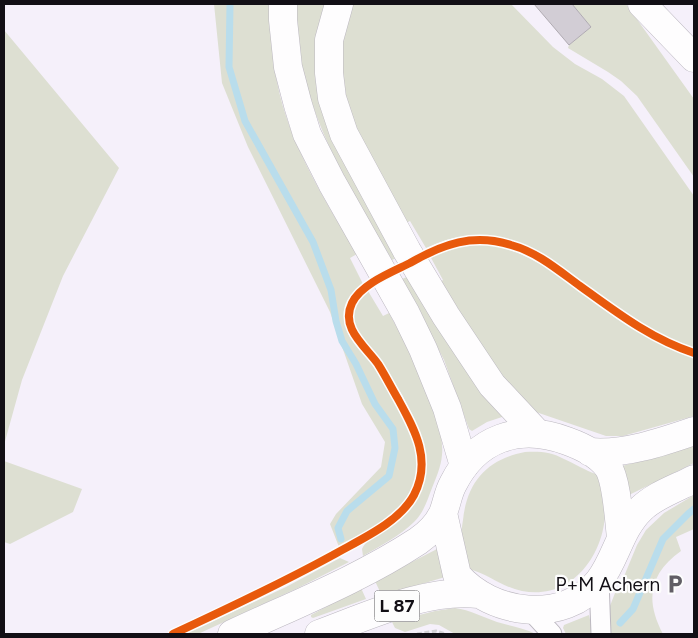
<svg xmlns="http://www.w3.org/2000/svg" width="698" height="638" font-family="Figtree,sans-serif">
<rect width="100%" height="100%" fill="#f5f0fa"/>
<!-- green -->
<path fill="#dddfd2" d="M 214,4 L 272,4 C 273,25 272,48 275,69 C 283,134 324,199 357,254 L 350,258 L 363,284 C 346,296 340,318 350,337 C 356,348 367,357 374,367 C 381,378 387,389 393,400 C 410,430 430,466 406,499 C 391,520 362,535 339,547 L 330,524 L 336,514 L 381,467 L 385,442 L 362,404 L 330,312 L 248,147 L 222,83 Z
M 296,4 L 328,4 L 321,29 L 398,257 L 392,260 C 344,177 295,103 296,4 Z
M 350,4 L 511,4 L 553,47 L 575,64 L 602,79 L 624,96 L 694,196 L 694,348 C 667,339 640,324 617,308 C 556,265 506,210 426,248 L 410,221 L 404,224 L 346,110 L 339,51 Z
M 572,4 L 626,4 L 694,99 L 694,177 L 637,96 L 621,81 L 608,72 L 568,48 L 569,45 L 591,27 Z
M 4,30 L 119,168 L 63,276 L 22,380 L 4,445 Z
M 477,244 C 530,246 569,284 610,314 C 636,332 664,348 694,357 L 694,416 L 623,436 L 606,436 L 533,411 L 520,402 L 438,284 L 443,280 L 430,256 L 449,248 Z
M 409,276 L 503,416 L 502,417 L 487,422 L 472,431 L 469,429 L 444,360 L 402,279 Z
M 368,291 L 383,316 L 389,313 C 407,346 446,419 442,455 C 441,467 436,478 432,488 C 427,501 424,512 414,522 C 400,536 380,546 363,556 L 362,549 C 365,541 374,537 381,532 C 414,509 433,485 423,443 C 417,418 396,383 381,362 C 372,349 358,339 355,324 C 351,311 357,300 368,291 Z
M 694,446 L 694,463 L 629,495 L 622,466 Z
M 525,452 C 539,451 552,452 564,459 C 576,464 584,470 596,474 L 598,475 C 600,483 604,492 605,501 C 609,549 575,601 522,591 C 502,587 488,574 469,569 C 467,559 463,549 462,539 C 461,533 462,526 463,520 C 467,481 488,459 525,452 Z
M 4,461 L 82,489 L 73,512 L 10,544 L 4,542 Z
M 694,495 L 694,529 L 676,537 L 681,551 C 649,574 645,600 663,634 L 610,634 L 608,623 L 608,611 L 615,593 L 625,574 L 637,545 L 646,530 L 664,513 Z
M 437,549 L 445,577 L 382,596 L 375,581 Z
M 340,558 L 349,562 L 298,588 L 198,634 L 185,634 L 286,587 Z
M 361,588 L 366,599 L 313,618 L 311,617 L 311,615 Z
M 455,608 C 470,610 483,617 497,622 C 510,626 523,628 536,634 L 455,634 L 439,625 L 430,624 L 405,632 L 395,628 L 392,622 L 435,611 Z
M 589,615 L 593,634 L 566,634 L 563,628 L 564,625 Z"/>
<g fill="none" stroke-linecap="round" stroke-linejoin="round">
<!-- stream -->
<path stroke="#b9ddec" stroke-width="7" d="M 230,4 L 229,67 L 245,121 L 313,242 L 331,290 L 336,321 L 342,341 L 356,364 L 375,404 L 393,429 L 395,448 L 389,476 L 347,511 L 338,528 L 341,539
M 620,623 L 633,609 L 663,539 L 688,514 L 694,509"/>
</g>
<!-- building -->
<path fill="#d2cdd5" stroke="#b0abb2" d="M 534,4 L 572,4 L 591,27 L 569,45 Z"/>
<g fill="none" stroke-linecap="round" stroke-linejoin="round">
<defs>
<path id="minor" d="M 599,580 L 601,634
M 530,610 L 552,634"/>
<path id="primary" d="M 590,452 C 624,455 662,442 694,431
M 443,513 L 457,575 C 491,615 564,625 599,581 C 616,559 620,529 641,509 C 655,495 677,488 694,479
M 232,634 C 294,605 360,579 418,541 C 428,534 438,524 443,513 C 447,503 448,493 453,484 C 476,438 519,423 567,441 C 581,446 599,455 608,467 C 617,481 619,521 621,538
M 319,634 C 368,616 426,588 479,594"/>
<path id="motorway" d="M 283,4 L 283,20 L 288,67 L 298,105 L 307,134 L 332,183 L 406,314 L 423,349 L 447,408 L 464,466
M 339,4 L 329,40 L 329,73 L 332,98 L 344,134 L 407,251 L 446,316 L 492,385 L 537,433
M 642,4 L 694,58"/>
</defs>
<!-- minor casing -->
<use href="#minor" stroke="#bcb8c0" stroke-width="21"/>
<!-- primary casing -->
<use href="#primary" stroke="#bcb8c0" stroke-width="29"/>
<!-- motorway casing -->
<use href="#motorway" stroke="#bcb8c0" stroke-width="29"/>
<!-- path -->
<path stroke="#d2d1d5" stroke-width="3" stroke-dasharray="5 2.5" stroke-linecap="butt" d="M 417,634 L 436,631 L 446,634"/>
<!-- minor -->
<use href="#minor" stroke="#fefdfe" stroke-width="19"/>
<!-- primary -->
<use href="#primary" stroke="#fefdfe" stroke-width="28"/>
<!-- motorway -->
<use href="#motorway" stroke="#fefdfe" stroke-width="28"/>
<defs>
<path id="cycleway" d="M 173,634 C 227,609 280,584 333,555 C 359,540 399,523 414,495 C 432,460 415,430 398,399 C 391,387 385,375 378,364 C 365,346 340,328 352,303 C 361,284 392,272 410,263 C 443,244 473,233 511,245 C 537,252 558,270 580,286 C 616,312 651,339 694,353"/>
</defs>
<!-- cycleway casing -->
<use href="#cycleway" stroke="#fdfdfd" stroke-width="11"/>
<!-- cycleway -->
<use href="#cycleway" stroke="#e8590c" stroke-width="8"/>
</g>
<!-- icons -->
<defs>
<symbol id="parking-bare" viewBox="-9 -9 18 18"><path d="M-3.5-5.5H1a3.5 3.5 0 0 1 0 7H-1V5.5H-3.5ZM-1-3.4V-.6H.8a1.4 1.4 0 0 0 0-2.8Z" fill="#615e65" stroke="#fdfdfd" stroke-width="2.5" paint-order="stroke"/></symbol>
</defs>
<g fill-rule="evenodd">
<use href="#parking-bare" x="661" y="570" width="28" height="28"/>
</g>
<g text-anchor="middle" stroke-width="4.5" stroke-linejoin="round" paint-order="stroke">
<!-- shield labels -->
<rect fill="#fdfdfd" stroke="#58565b" stroke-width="1" x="374.5" y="590.5" width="45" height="31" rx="4"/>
<g font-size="18" font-weight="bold" fill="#120f15">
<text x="397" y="612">L 87</text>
</g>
<!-- poi labels -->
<g font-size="19" fill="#120f15" stroke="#fdfdfd" text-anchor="end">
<text x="660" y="591">P+M Achern</text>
</g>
</g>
<!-- border -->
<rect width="698" height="638" fill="none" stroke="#120f15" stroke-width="10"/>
</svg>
